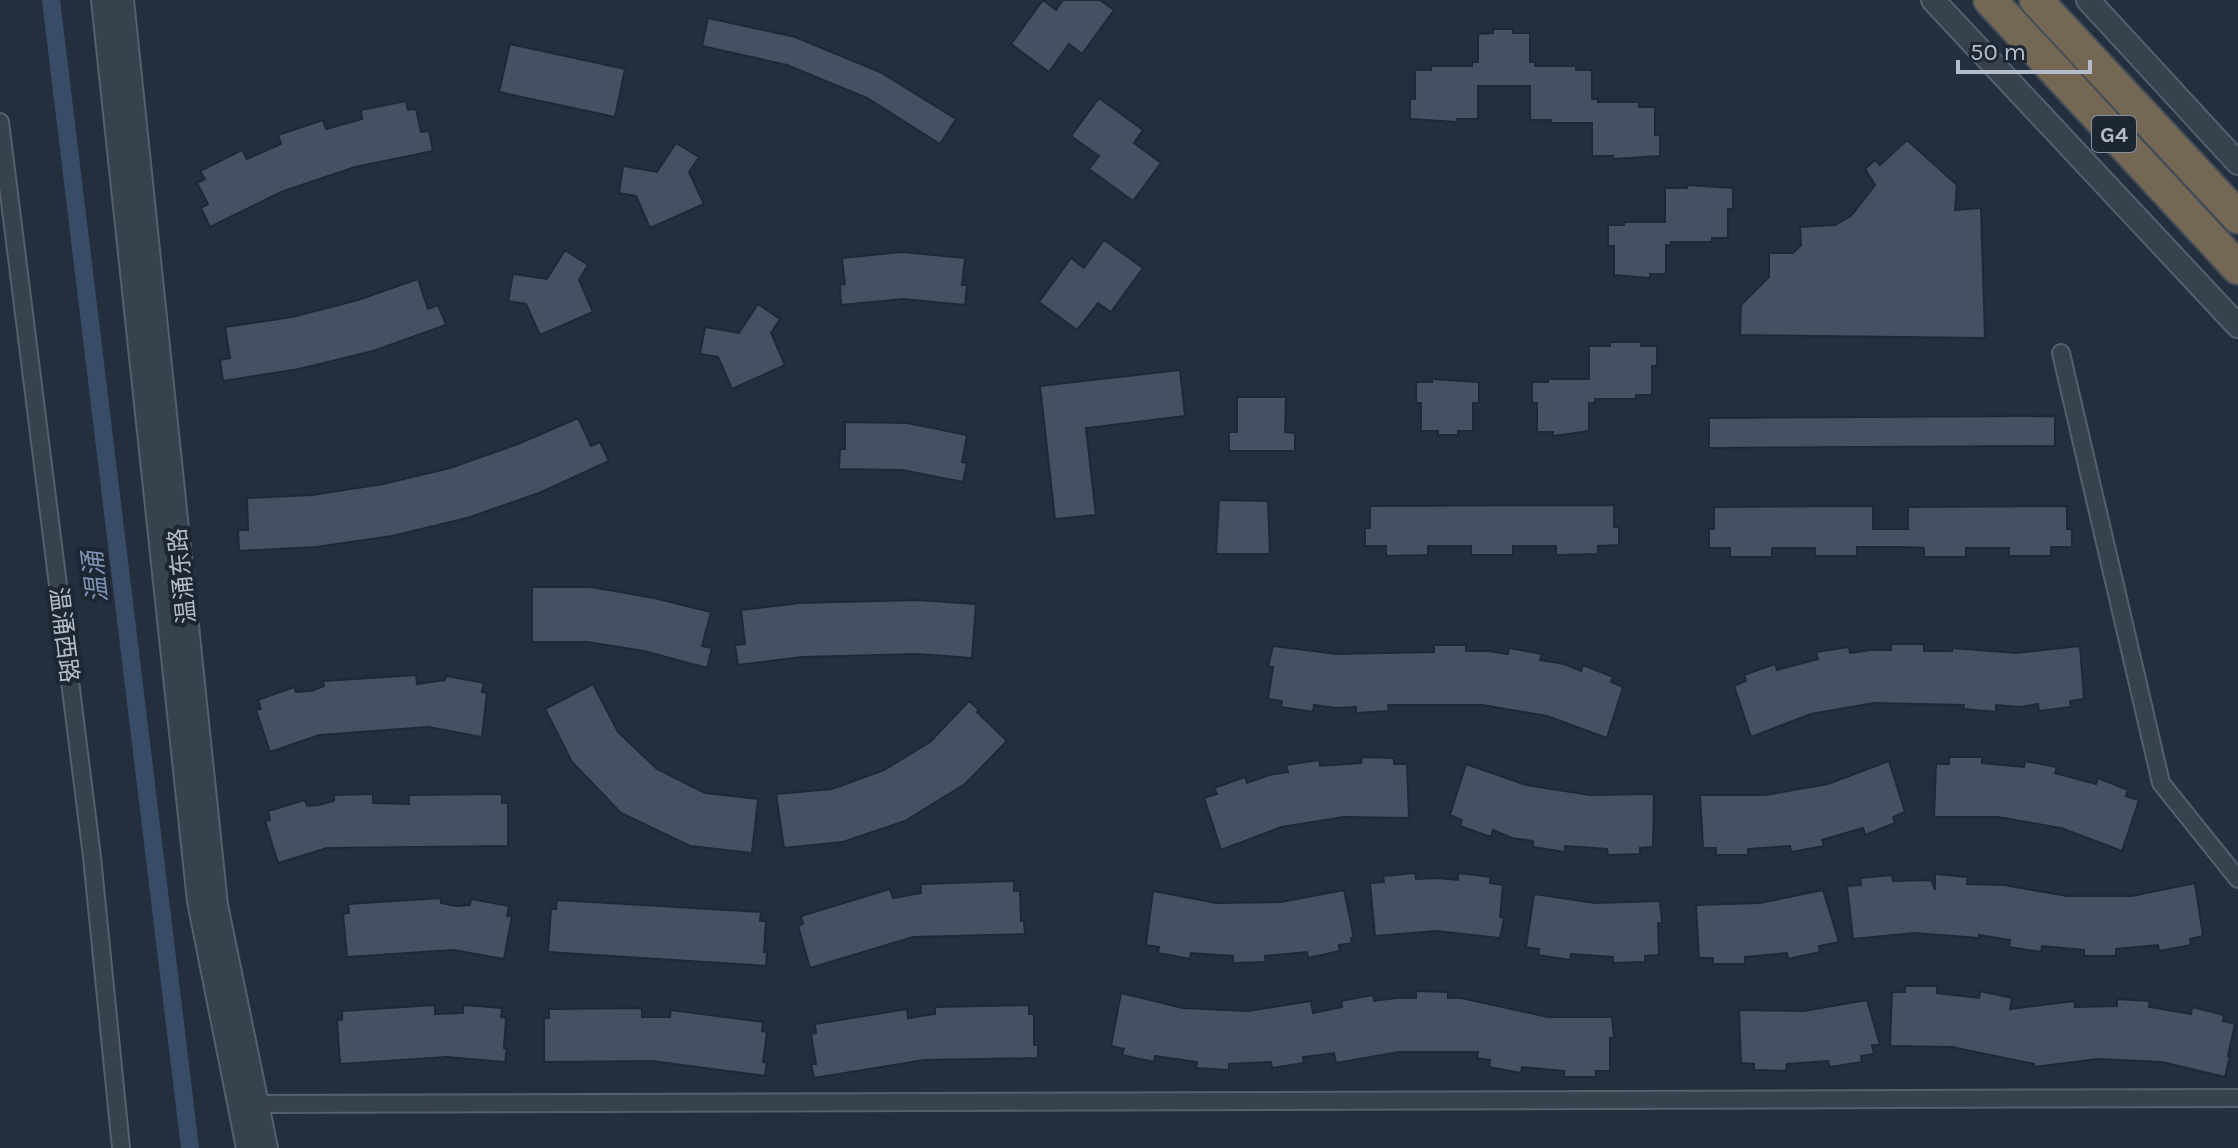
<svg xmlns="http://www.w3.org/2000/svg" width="2238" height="1148" font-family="Karla,'Noto Sans SC',sans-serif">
<rect width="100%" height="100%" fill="#242f3e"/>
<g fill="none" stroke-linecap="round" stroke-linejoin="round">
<!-- canal -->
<path stroke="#394c67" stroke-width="18" d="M 51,0 L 190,1148"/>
</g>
<!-- building -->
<path fill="#455162" stroke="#1f2835" stroke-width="2" d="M 1043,0 L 1056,10 L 1063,0 L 1100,0 L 1114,10 L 1082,54 L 1069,44 L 1049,72 L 1011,44 Z
M 708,18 L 795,37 L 880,72 L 956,119 L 940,144 L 867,98 L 787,65 L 702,46 Z
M 1493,29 L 1513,29 L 1513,33 L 1530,33 L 1530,62 L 1535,62 L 1535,66 L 1576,66 L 1576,70 L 1592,70 L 1592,99 L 1598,99 L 1598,102 L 1639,102 L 1639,107 L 1655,107 L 1655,135 L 1660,135 L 1660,156 L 1613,159 L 1613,156 L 1592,156 L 1592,123 L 1551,123 L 1551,120 L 1530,120 L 1530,86 L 1478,86 L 1478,119 L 1457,119 L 1457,122 L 1410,119 L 1410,99 L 1415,99 L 1415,70 L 1431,70 L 1431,66 L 1472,66 L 1472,62 L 1478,62 L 1478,34 L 1493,33 Z
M 510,44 L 625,69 L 615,117 L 499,92 Z
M 1099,98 L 1143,130 L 1134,143 L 1161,163 L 1133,201 L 1089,169 L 1099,156 L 1071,136 Z
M 406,101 L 408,110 L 416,109 L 421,132 L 429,131 L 433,151 L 355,167 L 281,192 L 210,227 L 201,208 L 208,204 L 197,183 L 205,179 L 200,171 L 242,150 L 247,159 L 281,144 L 278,135 L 323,120 L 326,129 L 362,119 L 361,110 Z
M 1907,140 L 1957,185 L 1955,210 L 1981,208 L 1985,338 L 1740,335 L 1741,305 L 1769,277 L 1769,253 L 1793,253 L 1801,245 L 1800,227 L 1835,225 L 1851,216 L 1875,185 L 1865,169 L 1875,160 L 1880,165 Z
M 676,143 L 699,157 L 689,172 L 704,204 L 650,228 L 636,196 L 619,193 L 623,166 L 657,172 Z
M 1687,185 L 1733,188 L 1733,209 L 1728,209 L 1728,238 L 1712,238 L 1712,242 L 1671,242 L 1671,245 L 1666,245 L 1666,274 L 1650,274 L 1650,278 L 1614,275 L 1614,246 L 1608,246 L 1608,225 L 1624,225 L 1624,222 L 1665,222 L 1665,188 L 1687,188 Z
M 1104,240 L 1143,268 L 1111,312 L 1098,303 L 1077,330 L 1039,302 L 1071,258 L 1084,268 Z
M 565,250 L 588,265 L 579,280 L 593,312 L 540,335 L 526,304 L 508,301 L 513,274 L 547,279 Z
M 902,252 L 965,258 L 962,285 L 967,285 L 965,305 L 903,299 L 841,305 L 840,285 L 845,284 L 842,258 Z
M 418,279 L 428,309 L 438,305 L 446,325 L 373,351 L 299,369 L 223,381 L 220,360 L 230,358 L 225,327 L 292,317 L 358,300 Z
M 758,304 L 780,319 L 771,333 L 785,365 L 732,389 L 718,357 L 700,354 L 705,327 L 739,333 Z
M 1610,342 L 1641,342 L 1641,346 L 1657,346 L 1657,366 L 1652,366 L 1652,395 L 1636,395 L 1636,399 L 1595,399 L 1595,403 L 1589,403 L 1589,431 L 1553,436 L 1553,432 L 1537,432 L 1537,403 L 1532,403 L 1532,382 L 1548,382 L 1548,379 L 1589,379 L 1589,346 L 1610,346 Z
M 1180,370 L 1185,416 L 1086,428 L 1096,515 L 1055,519 L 1040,386 Z
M 1432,379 L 1479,382 L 1479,403 L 1473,403 L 1473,431 L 1458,431 L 1458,435 L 1438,435 L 1438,431 L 1421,431 L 1421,403 L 1416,403 L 1416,382 L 1432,382 Z
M 1237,397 L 1286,397 L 1285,432 L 1295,433 L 1295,451 L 1229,451 L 1229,432 L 1237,432 Z
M 2055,416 L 2055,446 L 1709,448 L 1709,418 Z
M 578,418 L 591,446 L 600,442 L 609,461 L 539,493 L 467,518 L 392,536 L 316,547 L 239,551 L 238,530 L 248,530 L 247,498 L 312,495 L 383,484 L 450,468 L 518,444 Z
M 845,422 L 907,423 L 967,435 L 962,462 L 967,463 L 963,482 L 902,470 L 839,469 L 840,449 L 845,449 Z
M 1219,500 L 1268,501 L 1270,554 L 1216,554 Z
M 1614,505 L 1614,527 L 1619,527 L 1619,545 L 1598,546 L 1598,554 L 1556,555 L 1556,546 L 1513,546 L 1513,555 L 1471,555 L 1471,546 L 1428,546 L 1428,555 L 1386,556 L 1386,546 L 1365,546 L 1365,528 L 1370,528 L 1370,506 Z
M 1873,506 L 1873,529 L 1908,529 L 1908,507 L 2067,506 L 2067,529 L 2072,529 L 2072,547 L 2051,547 L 2051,556 L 2009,556 L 2009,548 L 1966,548 L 1966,557 L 1924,557 L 1924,548 L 1903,547 L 1857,547 L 1857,556 L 1815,556 L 1815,548 L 1772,548 L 1772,557 L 1730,557 L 1730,548 L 1709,548 L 1709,529 L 1714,529 L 1714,507 Z
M 532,587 L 591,587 L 654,598 L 711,612 L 702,646 L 712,648 L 707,668 L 644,651 L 587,642 L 532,642 Z
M 917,600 L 976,604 L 972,658 L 917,654 L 802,657 L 738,665 L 735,645 L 745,644 L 741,610 L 800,603 Z
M 1891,644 L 1924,644 L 1924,651 L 1952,651 L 1952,648 L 2016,653 L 2080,646 L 2084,699 L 2070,701 L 2071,707 L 2039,711 L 2038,704 L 2020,707 L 1996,705 L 1996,712 L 1963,709 L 1964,705 L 1874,703 L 1811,714 L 1751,737 L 1734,686 L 1746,681 L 1744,675 L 1775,664 L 1777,670 L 1818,659 L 1816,652 L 1849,647 L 1850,653 L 1870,650 L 1891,650 Z
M 1434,645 L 1466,645 L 1466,651 L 1488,651 L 1508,654 L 1509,648 L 1542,654 L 1540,660 L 1564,664 L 1581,671 L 1583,665 L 1613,677 L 1611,682 L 1623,687 L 1607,738 L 1547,716 L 1483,705 L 1388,705 L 1389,711 L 1356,713 L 1356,707 L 1335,708 L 1314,705 L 1313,712 L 1281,707 L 1282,701 L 1268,699 L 1273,667 L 1268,667 L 1273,646 L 1337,654 L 1434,652 Z
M 416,675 L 417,684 L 445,680 L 446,676 L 484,683 L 482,692 L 487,693 L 482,737 L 428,727 L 319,735 L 270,752 L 256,710 L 261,709 L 258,700 L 294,687 L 296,692 L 311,691 L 324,686 L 323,681 Z
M 593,684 L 618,732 L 657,769 L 705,793 L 758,799 L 752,853 L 690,846 L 621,813 L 572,762 L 545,709 Z
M 969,701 L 979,710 L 977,712 L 1007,741 L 965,784 L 905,821 L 843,842 L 784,848 L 776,794 L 832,789 L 884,770 L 930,742 Z
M 1362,757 L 1394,758 L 1394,764 L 1407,764 L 1409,818 L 1344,817 L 1281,827 L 1221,850 L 1204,798 L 1217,794 L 1214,788 L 1245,777 L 1247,783 L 1269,775 L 1288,772 L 1286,765 L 1319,760 L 1320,766 L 1361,763 Z
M 1949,757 L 1982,757 L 1982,763 L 2024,767 L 2025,761 L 2057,767 L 2055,773 L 2096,784 L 2098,778 L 2128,790 L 2126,796 L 2139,800 L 2122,851 L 2061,828 L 1998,817 L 1934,817 L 1936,764 L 1949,764 Z
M 1889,761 L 1905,812 L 1893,817 L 1895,823 L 1865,835 L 1863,828 L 1822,840 L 1824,846 L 1791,852 L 1790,846 L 1748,849 L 1748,855 L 1716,855 L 1716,848 L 1703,848 L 1700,795 L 1765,795 L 1828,784 Z
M 1466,764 L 1526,785 L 1590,795 L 1654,794 L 1653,847 L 1640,848 L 1640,854 L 1608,855 L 1607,849 L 1565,846 L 1565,852 L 1533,847 L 1533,841 L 1512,838 L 1493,830 L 1491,837 L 1460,826 L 1462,820 L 1450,815 Z
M 373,794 L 373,803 L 409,804 L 409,795 L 502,794 L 502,803 L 508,803 L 508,846 L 327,848 L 278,863 L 265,821 L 270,820 L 268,811 L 305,800 L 307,806 L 319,805 L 334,801 L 334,795 Z
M 1415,873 L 1416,879 L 1437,878 L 1458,880 L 1458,873 L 1491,877 L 1490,883 L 1503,885 L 1500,917 L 1504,918 L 1500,938 L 1436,931 L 1375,936 L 1370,883 L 1384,882 L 1383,876 Z
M 1935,874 L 1968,877 L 1967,884 L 2004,885 L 2067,896 L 2132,896 L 2195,883 L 2203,936 L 2190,939 L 2191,945 L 2159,951 L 2158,945 L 2116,949 L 2116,956 L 2084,956 L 2084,950 L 2042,946 L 2041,952 L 2009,947 L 2010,940 L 1979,935 L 1979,938 L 1914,933 L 1853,939 L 1847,886 L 1861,885 L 1860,878 L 1892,875 L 1893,881 L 1931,880 L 1935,890 Z
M 1014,881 L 1014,891 L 1020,891 L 1021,921 L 1024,921 L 1025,934 L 913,937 L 810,968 L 798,926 L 803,924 L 801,916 L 890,889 L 893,898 L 921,893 L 921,884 Z
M 1344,890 L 1354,938 L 1351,938 L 1352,943 L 1339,945 L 1340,951 L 1308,958 L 1307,952 L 1265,956 L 1266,962 L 1233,963 L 1233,956 L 1191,953 L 1190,959 L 1158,953 L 1159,947 L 1146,945 L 1153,891 L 1216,903 L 1281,902 Z
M 1823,890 L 1839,942 L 1819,946 L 1820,952 L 1788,959 L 1787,953 L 1745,957 L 1745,964 L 1713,964 L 1713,958 L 1699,958 L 1696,905 L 1760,903 Z
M 1534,894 L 1595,903 L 1660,901 L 1662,923 L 1658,923 L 1659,955 L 1645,956 L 1645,962 L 1613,963 L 1613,957 L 1571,954 L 1570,960 L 1538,955 L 1539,949 L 1526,947 Z
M 441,898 L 441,903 L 456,906 L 470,905 L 471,899 L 509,906 L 507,916 L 512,916 L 504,959 L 453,950 L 347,957 L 343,914 L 349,913 L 348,904 Z
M 557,900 L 761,912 L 760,921 L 766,921 L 764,952 L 767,952 L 766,966 L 548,952 L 551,909 L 556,909 Z
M 1905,986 L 1937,986 L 1937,993 L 1979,998 L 1980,991 L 2012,998 L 2010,1009 L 2074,1001 L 2075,1007 L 2117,1006 L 2117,999 L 2150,1001 L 2149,1007 L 2191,1014 L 2192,1007 L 2224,1015 L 2223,1021 L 2235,1024 L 2228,1056 L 2230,1056 L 2225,1077 L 2162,1062 L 2098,1059 L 2034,1067 L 2034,1064 L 1952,1047 L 1890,1046 L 1892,992 L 1905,992 Z
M 1416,991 L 1448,992 L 1448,998 L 1461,998 L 1548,1017 L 1612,1017 L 1614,1038 L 1610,1038 L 1610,1071 L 1596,1071 L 1596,1077 L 1564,1077 L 1564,1071 L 1522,1067 L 1521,1073 L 1489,1067 L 1490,1060 L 1477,1058 L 1478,1052 L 1399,1052 L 1336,1063 L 1334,1053 L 1303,1057 L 1304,1063 L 1272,1068 L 1271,1062 L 1229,1064 L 1229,1070 L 1196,1068 L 1197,1062 L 1155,1056 L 1154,1062 L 1122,1055 L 1124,1049 L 1111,1046 L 1121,993 L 1183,1008 L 1248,1011 L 1311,1001 L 1313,1013 L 1342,1007 L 1341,1001 L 1373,995 L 1374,1001 L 1396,998 L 1416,998 Z
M 1867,1000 L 1880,1045 L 1872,1045 L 1874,1054 L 1861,1056 L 1862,1062 L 1830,1067 L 1828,1061 L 1787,1064 L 1786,1071 L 1754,1070 L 1754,1064 L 1741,1063 L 1739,1010 L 1804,1011 Z
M 435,1005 L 435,1014 L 463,1013 L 463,1005 L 502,1008 L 501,1017 L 506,1018 L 504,1048 L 507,1049 L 505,1062 L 447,1057 L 340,1064 L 337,1020 L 342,1020 L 342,1011 Z
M 1029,1005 L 1029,1014 L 1034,1014 L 1034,1045 L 1038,1045 L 1038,1058 L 924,1060 L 814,1078 L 811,1064 L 816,1064 L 811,1034 L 816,1033 L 815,1024 L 907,1009 L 908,1018 L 935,1014 L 935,1007 Z
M 642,1008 L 642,1017 L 670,1017 L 671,1010 L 763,1022 L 762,1031 L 767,1032 L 763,1062 L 767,1063 L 765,1076 L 652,1061 L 544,1062 L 544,1018 L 549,1018 L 549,1009 Z"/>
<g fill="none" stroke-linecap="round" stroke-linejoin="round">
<defs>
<path id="minor" d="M 0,122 L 92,857 L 121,1148
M 2061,353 L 2161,783 L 2238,879
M 249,1104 L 2238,1098"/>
<path id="tertiary" d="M 103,0 L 199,901 L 248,1148
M 122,0 L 216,905 L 266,1148
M 1933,0 L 2238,326
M 2088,0 L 2238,163"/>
<path id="motorway" d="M 1990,0 L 2238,268
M 2036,0 L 2238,217"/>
</defs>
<!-- minor casing -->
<use href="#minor" stroke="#565f6c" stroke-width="20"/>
<!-- tertiary casing -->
<use href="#tertiary" stroke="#565f6c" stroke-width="26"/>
<!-- motorway casing -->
<use href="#motorway" stroke="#434c59" stroke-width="36"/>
<!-- minor -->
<use href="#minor" stroke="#38414e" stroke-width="16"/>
<!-- tertiary -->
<use href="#tertiary" stroke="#38414e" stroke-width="22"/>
<!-- motorway -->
<use href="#motorway" stroke="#746855" stroke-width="32"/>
</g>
<g text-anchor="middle" stroke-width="8" stroke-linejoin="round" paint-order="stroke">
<!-- shield labels -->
<rect fill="#1d2633" stroke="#878f9c" stroke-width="2" x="2092" y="116" width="44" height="36" rx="6"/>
<g font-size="22" font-weight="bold" fill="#b4bcc9">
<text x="2114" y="142">G4</text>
</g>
<!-- street labels -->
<g font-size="24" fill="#b4bcc9" stroke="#1d2633">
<text transform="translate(182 576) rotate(-96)" y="8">温涌东路</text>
<text transform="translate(64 635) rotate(83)" y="8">温涌西路</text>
</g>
<!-- water labels -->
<g font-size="26" font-style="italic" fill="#7c92b1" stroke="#1d2633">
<text transform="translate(95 577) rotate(-97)" y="9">温涌</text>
</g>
</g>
<!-- scale -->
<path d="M1958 60v12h132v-12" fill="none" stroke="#b4bcc9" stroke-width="4"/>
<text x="1970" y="60" font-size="24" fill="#b4bcc9" stroke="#1d2633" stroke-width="6" paint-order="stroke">50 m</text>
</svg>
